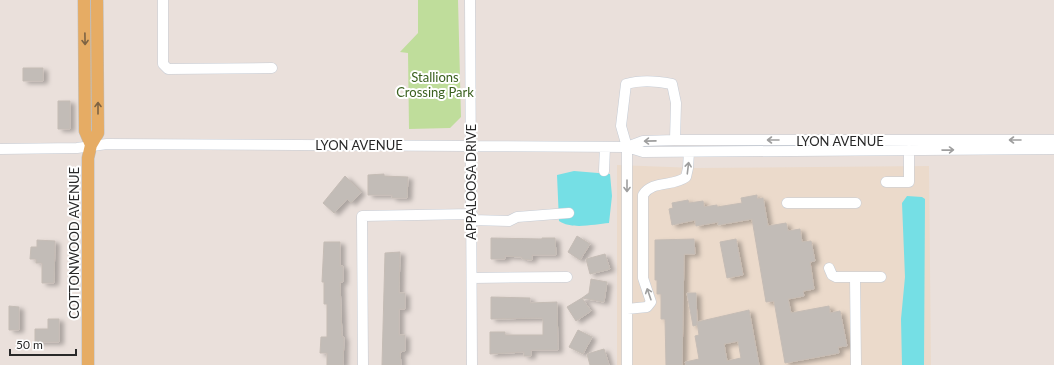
<svg xmlns="http://www.w3.org/2000/svg" width="1054" height="365" font-family="Lato,sans-serif">
<defs>
<filter id="shadow"><feDropShadow dx="4.5" dy="2.5" stdDeviation="2" flood-color="#0004"/></filter>
</defs>
<rect width="100%" height="100%" fill="#eae0db"/>
<!-- education -->
<path fill="#ebdacb" d="M 617,165 L 695,168 L 929,166 L 931,365 L 617,365 Z"/>
<!-- green -->
<path fill="#bfdd9b" d="M 418,0 L 458,0 L 461,117 L 450,128 L 409,129 L 408,53 L 400,52 L 418,33 Z"/>
<!-- water -->
<path fill="#75dfe5" d="M 574,171 L 610,174 L 612,196 L 609,223 C 595,224 572,230 559,221 L 557,175 Z
M 907,196 L 922,197 L 925,199 L 924,365 L 902,365 L 901,319 L 905,277 L 902,203 Z"/>
<!-- building -->
<path fill="#c2bcb7" stroke="#c5bcb5" fill-rule="evenodd" filter="url(#shadow)" d="M 23,68 L 43,68 L 43,81 L 23,81 Z
M 58,101 L 70,101 L 70,129 L 58,129 Z
M 384,174 L 384,176 L 408,177 L 407,198 L 392,198 L 392,195 L 368,195 L 368,175 Z
M 345,176 L 361,192 L 351,203 L 347,199 L 334,213 L 323,203 Z
M 757,195 L 757,199 L 763,198 L 768,226 L 786,223 L 788,231 L 800,229 L 802,242 L 811,241 L 815,261 L 810,262 L 814,289 L 803,291 L 804,296 L 788,299 L 791,313 L 829,306 L 830,313 L 840,311 L 847,346 L 838,347 L 839,353 L 785,363 L 774,301 L 766,302 L 752,219 L 718,225 L 718,222 L 696,226 L 695,220 L 672,225 L 669,209 L 673,208 L 672,203 L 688,200 L 689,203 L 703,201 L 704,207 L 717,205 L 717,207 L 742,203 L 741,198 Z
M 577,236 L 590,244 L 580,260 L 568,252 Z
M 491,238 L 542,239 L 542,238 L 555,238 L 556,255 L 532,255 L 532,260 L 522,259 L 522,257 L 505,256 L 505,259 L 491,259 Z
M 694,239 L 695,254 L 684,254 L 682,365 L 666,365 L 665,319 L 661,319 L 661,294 L 657,294 L 657,280 L 655,280 L 655,240 Z
M 736,239 L 743,275 L 727,278 L 720,242 Z
M 37,240 L 55,241 L 54,283 L 42,283 L 42,263 L 36,263 L 36,259 L 30,259 L 31,247 L 37,247 Z
M 324,242 L 340,242 L 340,266 L 343,266 L 343,282 L 340,282 L 342,337 L 344,337 L 343,365 L 327,365 L 327,353 L 320,353 L 321,337 L 327,337 L 327,304 L 324,304 L 324,282 L 322,282 Z
M 400,252 L 399,293 L 405,293 L 405,309 L 399,309 L 399,335 L 405,335 L 405,351 L 400,352 L 401,365 L 382,365 L 385,253 Z
M 605,254 L 610,269 L 590,274 L 586,259 Z
M 591,279 L 607,282 L 604,302 L 582,298 L 589,293 Z
M 687,293 L 696,293 L 697,325 L 693,326 Z
M 491,297 L 530,298 L 530,303 L 557,302 L 558,350 L 531,350 L 531,356 L 524,356 L 524,352 L 490,354 L 490,332 L 505,332 L 505,335 L 543,335 L 543,321 L 542,318 L 491,319 Z
M 582,298 L 591,311 L 576,321 L 567,307 Z
M 9,306 L 19,307 L 19,330 L 9,330 Z
M 749,310 L 759,365 L 686,365 L 685,362 L 699,359 L 695,336 L 699,335 L 697,322 ZM 738,341 L 741,358 L 727,361 L 724,344 Z
M 48,319 L 59,319 L 59,342 L 35,342 L 35,329 L 48,329 Z
M 578,330 L 592,337 L 583,354 L 569,347 Z
M 604,349 L 609,365 L 590,365 L 587,354 Z"/>
<g fill="none" stroke-linecap="round" stroke-linejoin="round">
<defs>
<path id="minor" d="M 163,0 L 163,64 L 168,69 L 272,68
M 470,0 L 472,365
M 675,140 L 676,103 L 672,84 C 657,81 640,80 626,84 L 621,126 L 627,147 L 627,309 L 647,307 L 651,302 L 643,278 L 643,195 C 652,180 673,187 686,177 L 688,168 L 689,152
M 627,147 L 643,141 L 675,140 L 1054,140
M 0,149 L 77,148 L 107,144 L 627,147 L 643,152 L 1054,149
M 604,171 L 605,147
M 886,182 L 909,182 L 909,150
M 787,203 L 856,203
M 472,220 L 509,221 L 517,217 L 569,213
M 829,268 L 832,275 L 836,277 L 881,277
M 855,277 L 856,365
M 472,278 L 567,277
M 363,365 L 362,216 L 472,214
M 627,365 L 627,309"/>
<path id="major" d="M 84,0 L 85,131 L 91,145
M 88,365 L 88,158 L 91,145 L 98,133 L 97,0"/>
</defs>
<!-- minor casing -->
<use href="#minor" stroke="#c6ccd5" stroke-width="11"/>
<!-- major casing -->
<use href="#major" stroke="#bebebe" stroke-width="13"/>
<!-- minor -->
<use href="#minor" stroke="#fff" stroke-width="10"/>
<!-- major -->
<use href="#major" stroke="#e6ac64" stroke-width="12"/>
</g>
<!-- one-way arrows -->
<defs><path id="oneway-shaft" d="M-6 0H5M1.5-3L5.5 0L1.5 3" fill="none" stroke-width="1.6" stroke-linecap="round" stroke-linejoin="round"/></defs>
<g stroke="#7d6343">
<use href="#oneway-shaft" transform="translate(85 39) rotate(89)"/>
<use href="#oneway-shaft" transform="translate(98 108) rotate(-90)"/>
</g>
<g stroke="#9e9e9e">
<use href="#oneway-shaft" transform="translate(773 140) rotate(-180)"/>
<use href="#oneway-shaft" transform="translate(1015 140) rotate(180)"/>
<use href="#oneway-shaft" transform="translate(650 141) rotate(179)"/>
<use href="#oneway-shaft" transform="translate(948 150) rotate(-1)"/>
<use href="#oneway-shaft" transform="translate(688 168) rotate(-83)"/>
<use href="#oneway-shaft" transform="translate(627 186) rotate(90)"/>
<use href="#oneway-shaft" transform="translate(649 294) rotate(-109)"/>
</g>
<g text-anchor="middle" stroke-width="4" stroke-linejoin="round" paint-order="stroke">
<!-- park labels -->
<g font-size="13" fill="#3a601e" stroke="#fff">
<text x="435" y="82">Stallions<tspan x="435" dy="15">Crossing Park</tspan></text>
</g>
<!-- street labels -->
<g font-size="13" fill="#282828" stroke="#fff">
<text x="840" y="146">LYON AVENUE</text>
<text x="359" y="150">LYON AVENUE</text>
<text transform="translate(471 182) rotate(-90)" y="5">APPALOOSA DRIVE</text>
<text transform="translate(74 243) rotate(-90)" y="5">COTTONWOOD AVENUE</text>
</g>
</g>
<!-- scale -->
<path d="M10 349v6h66v-6" fill="none" stroke="#282828" stroke-width="2"/>
<text x="16" y="349" font-size="12" fill="#282828" stroke="#ffffff" stroke-width="3" paint-order="stroke">50 m</text>
</svg>
